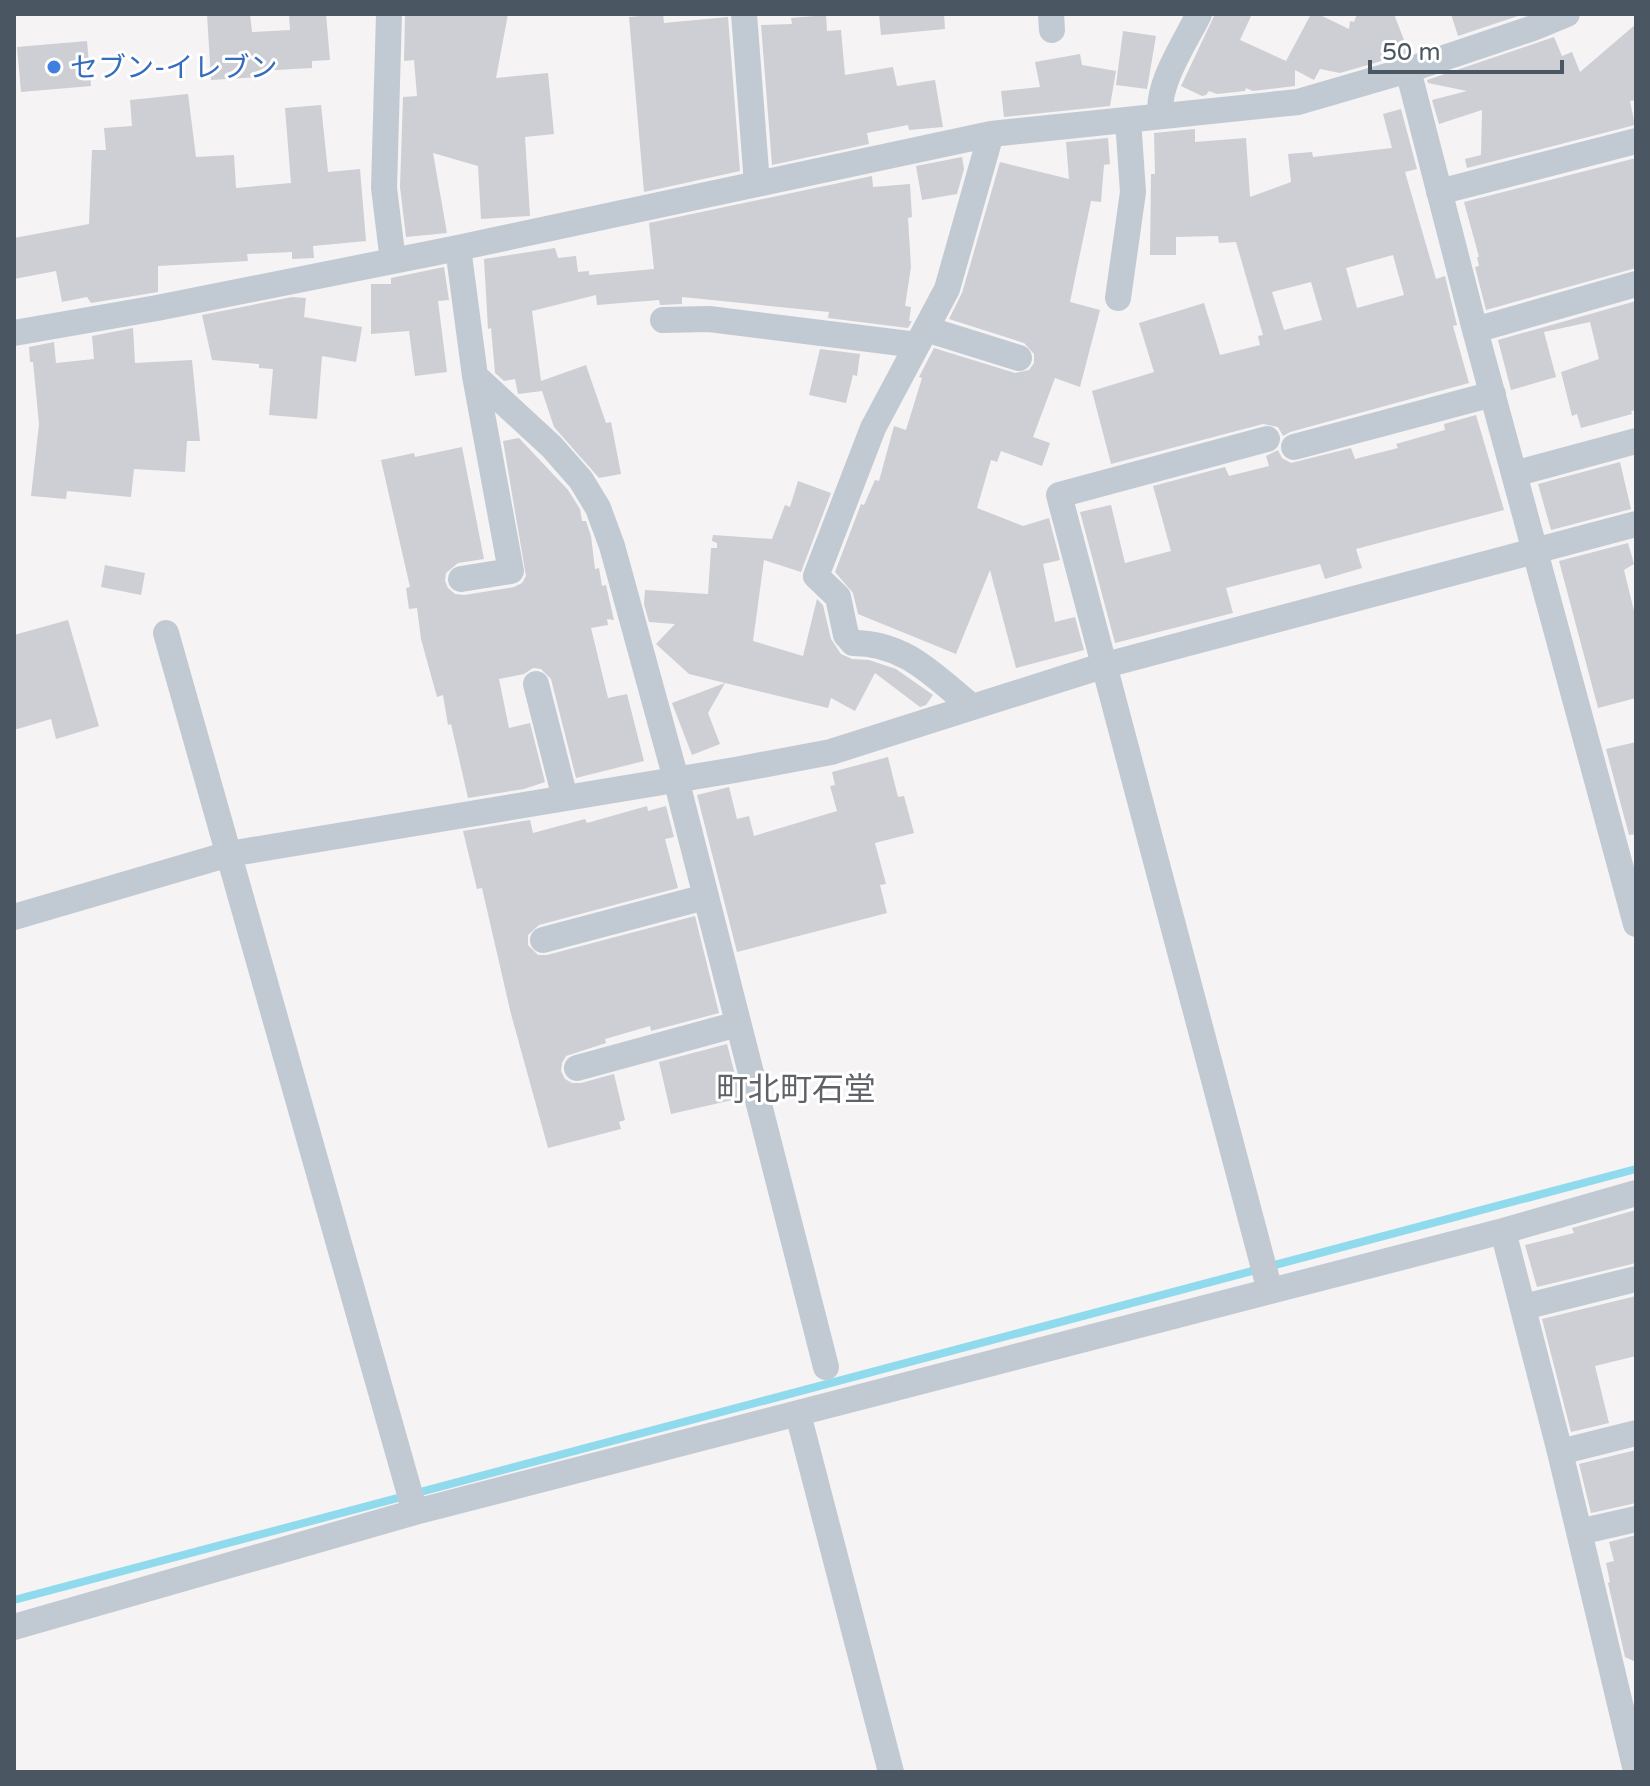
<svg xmlns="http://www.w3.org/2000/svg" width="1650" height="1786" font-family="'Varela Round','Noto Sans JP',sans-serif">
<rect width="100%" height="100%" fill="#f5f3f3"/>
<g fill="none" stroke-linecap="round" stroke-linejoin="round">
<!-- stream -->
<path stroke="#90daee" stroke-width="8" d="M 14,1600 L 1636,1169"/>
</g>
<!-- building -->
<path fill="#cdcfd5" fill-rule="evenodd" d="M 207,14 L 250,14 L 252,32 L 290,30 L 289,14 L 326,14 L 330,60 L 312,61 L 312,68 L 258,71 L 258,77 L 211,80 Z
M 405,14 L 508,14 L 496,78 L 548,73 L 554,134 L 525,137 L 530,216 L 481,219 L 478,166 L 433,153 L 447,233 L 406,237 L 400,187 L 403,97 L 417,96 L 414,60 L 404,61 Z
M 663,14 L 664,23 L 728,17 L 740,171 L 644,192 L 629,17 Z
M 879,14 L 944,14 L 945,29 L 881,35 Z
M 1215,14 L 1252,14 L 1240,40 L 1286,61 L 1311,14 L 1318,14 L 1349,29 L 1350,21 L 1354,22 L 1357,14 L 1394,14 L 1409,53 L 1340,73 L 1320,69 L 1314,80 L 1295,70 L 1295,86 L 1253,91 L 1246,88 L 1245,91 L 1217,94 L 1209,91 L 1206,95 L 1202,96 L 1181,86 Z
M 1451,14 L 1517,14 L 1518,16 L 1458,36 Z
M 826,15 L 827,31 L 841,30 L 845,75 L 893,67 L 897,86 L 935,80 L 943,127 L 909,130 L 908,125 L 867,133 L 869,144 L 772,165 L 761,25 L 792,24 L 791,18 Z
M 1636,24 L 1636,100 L 1630,101 L 1635,125 L 1467,168 L 1465,159 L 1481,155 L 1482,110 L 1439,124 L 1432,100 L 1467,91 L 1428,83 L 1427,80 L 1554,37 L 1562,56 L 1572,52 L 1580,72 Z
M 1123,31 L 1156,36 L 1147,89 L 1116,85 Z
M 87,41 L 91,86 L 21,92 L 17,47 Z
M 1080,54 L 1082,65 L 1116,71 L 1110,106 L 1004,117 L 1001,91 L 1040,87 L 1035,62 Z
M 188,94 L 196,157 L 234,155 L 236,188 L 291,183 L 285,108 L 321,105 L 328,172 L 360,169 L 366,241 L 313,246 L 314,258 L 292,259 L 292,252 L 247,254 L 248,261 L 158,266 L 158,292 L 91,303 L 87,297 L 62,302 L 56,271 L 14,279 L 14,238 L 89,224 L 92,150 L 106,150 L 104,128 L 132,126 L 130,100 Z
M 1401,109 L 1417,169 L 1405,172 L 1436,279 L 1445,276 L 1457,325 L 1453,326 L 1469,383 L 1290,432 L 1283,436 L 1278,427 L 1263,424 L 1111,464 L 1092,391 L 1154,372 L 1139,323 L 1204,303 L 1220,355 L 1260,345 L 1258,336 L 1263,335 L 1236,242 L 1219,243 L 1218,236 L 1176,237 L 1176,255 L 1150,255 L 1151,174 L 1155,174 L 1154,133 L 1195,129 L 1195,142 L 1246,138 L 1250,197 L 1291,182 L 1288,154 L 1312,152 L 1313,157 L 1392,148 L 1383,114 ZM 1393,255 L 1404,295 L 1357,308 L 1346,268 ZM 1311,282 L 1322,320 L 1284,330 L 1272,292 Z
M 1108,138 L 1110,164 L 1104,165 L 1101,202 L 1091,201 L 1070,302 L 1100,310 L 1080,387 L 1055,378 L 1033,437 L 1050,443 L 1042,466 L 1001,451 L 997,462 L 991,460 L 977,508 L 1023,526 L 1049,518 L 1060,560 L 1043,564 L 1055,622 L 1075,617 L 1084,650 L 1016,668 L 990,570 L 956,654 L 858,614 L 853,593 L 835,572 L 861,504 L 864,505 L 875,480 L 879,481 L 894,426 L 906,430 L 922,378 L 919,377 L 934,348 L 1015,373 L 1029,370 L 1034,363 L 1034,354 L 1024,343 L 949,319 L 962,293 L 1000,162 L 1069,179 L 1066,142 Z
M 962,157 L 964,169 L 957,194 L 922,200 L 916,166 Z
M 1636,158 L 1636,268 L 1486,310 L 1475,267 L 1479,266 L 1477,257 L 1479,257 L 1464,202 Z
M 872,176 L 873,187 L 910,184 L 912,217 L 908,218 L 911,267 L 905,306 L 911,307 L 909,321 L 912,321 L 908,328 L 828,318 L 829,312 L 682,297 L 682,304 L 660,305 L 659,300 L 597,305 L 596,295 L 532,311 L 541,381 L 586,365 L 606,423 L 611,422 L 621,474 L 599,478 L 554,427 L 542,391 L 518,394 L 515,379 L 504,381 L 495,373 L 491,328 L 488,329 L 484,259 L 555,248 L 558,258 L 576,256 L 578,272 L 589,271 L 589,275 L 654,269 L 649,223 Z
M 444,267 L 449,300 L 438,301 L 447,372 L 415,376 L 409,331 L 371,334 L 371,284 L 391,284 L 391,278 Z
M 292,297 L 306,298 L 304,317 L 362,327 L 356,362 L 322,356 L 317,419 L 269,415 L 273,369 L 259,368 L 259,364 L 212,360 L 202,315 Z
M 1636,301 L 1636,410 L 1631,411 L 1632,414 L 1581,428 L 1577,414 L 1572,416 L 1561,372 L 1599,359 L 1590,322 L 1544,332 L 1556,377 L 1511,390 L 1498,340 Z
M 133,328 L 135,363 L 192,360 L 200,441 L 187,441 L 185,472 L 134,469 L 131,497 L 67,491 L 66,499 L 31,496 L 39,424 L 33,362 L 30,362 L 29,347 L 54,342 L 56,363 L 94,359 L 92,336 Z
M 820,349 L 860,354 L 857,376 L 853,375 L 846,403 L 809,395 Z
M 1476,415 L 1504,510 L 1356,549 L 1362,568 L 1325,579 L 1320,564 L 1226,588 L 1233,613 L 1115,643 L 1080,512 L 1111,505 L 1125,563 L 1171,551 L 1153,486 L 1225,467 L 1229,476 L 1269,466 L 1266,456 L 1278,450 L 1282,458 L 1291,463 L 1351,448 L 1355,459 L 1398,448 L 1396,444 L 1445,430 L 1444,424 Z
M 519,438 L 568,490 L 580,509 L 582,521 L 586,521 L 591,536 L 595,569 L 599,568 L 602,586 L 606,585 L 614,620 L 607,619 L 608,625 L 591,628 L 608,698 L 627,694 L 644,761 L 576,778 L 551,679 L 541,669 L 533,668 L 524,674 L 499,679 L 509,728 L 530,723 L 545,782 L 524,789 L 468,798 L 451,724 L 448,725 L 443,695 L 437,697 L 421,639 L 417,608 L 409,609 L 406,588 L 410,587 L 381,460 L 414,453 L 415,457 L 462,447 L 484,559 L 458,563 L 446,573 L 445,581 L 448,588 L 455,594 L 464,595 L 514,587 L 522,583 L 526,576 L 503,441 Z
M 1620,462 L 1631,509 L 1551,530 L 1538,484 Z
M 798,481 L 831,493 L 801,572 L 764,560 L 753,641 L 803,656 L 817,599 L 823,605 L 831,639 L 841,654 L 852,659 L 869,660 L 896,669 L 933,695 L 926,705 L 920,707 L 875,673 L 855,711 L 831,698 L 828,708 L 725,683 L 708,713 L 720,744 L 692,755 L 672,703 L 725,683 L 689,674 L 656,644 L 675,624 L 649,622 L 644,604 L 645,590 L 708,594 L 711,548 L 717,548 L 717,543 L 712,541 L 713,535 L 772,539 L 785,505 L 790,507 Z
M 1628,543 L 1634,564 L 1624,570 L 1636,619 L 1636,698 L 1598,708 L 1559,561 Z
M 105,565 L 145,573 L 141,595 L 101,587 Z
M 68,620 L 99,726 L 56,739 L 51,719 L 14,730 L 14,635 Z
M 1636,742 L 1636,834 L 1629,835 L 1606,749 Z
M 888,757 L 898,797 L 904,796 L 914,833 L 875,843 L 886,884 L 880,885 L 887,913 L 737,952 L 697,795 L 729,787 L 737,819 L 749,816 L 754,836 L 837,811 L 830,786 L 835,785 L 832,772 Z
M 647,806 L 648,811 L 666,806 L 674,837 L 665,839 L 678,888 L 539,925 L 528,935 L 528,945 L 538,955 L 547,955 L 695,916 L 719,1013 L 651,1031 L 650,1026 L 605,1039 L 606,1043 L 566,1056 L 562,1063 L 561,1071 L 565,1079 L 572,1083 L 581,1083 L 614,1074 L 625,1120 L 619,1122 L 621,1129 L 548,1148 L 511,1014 L 482,888 L 477,889 L 463,831 L 530,820 L 533,833 L 585,819 L 587,823 Z
M 727,1044 L 741,1098 L 671,1114 L 659,1062 Z
M 1636,1210 L 1636,1263 L 1537,1287 L 1525,1245 L 1574,1233 L 1572,1228 Z
M 1636,1296 L 1636,1356 L 1595,1366 L 1609,1423 L 1571,1432 L 1542,1319 Z
M 1636,1450 L 1636,1503 L 1591,1513 L 1579,1464 Z
M 1636,1535 L 1636,1662 L 1625,1657 L 1608,1583 L 1610,1582 L 1606,1563 L 1614,1561 L 1609,1542 Z"/>
<g fill="none" stroke-linecap="round" stroke-linejoin="round">
<!-- minor -->
<path stroke="#c1cad2" stroke-width="26" d="M 389,14 L 384,188 L 393,261
M 744,14 L 757,184
M 1051,14 L 1052,30
M 1408,70 L 1475,330 L 1636,924
M 1161,116 C 1155,86 1186,41 1199,14
M 1439,192 L 1636,141
M 458,248 L 475,376 L 552,447 L 581,480 L 598,508 L 612,546 L 676,779 L 826,1367
M 1118,298 L 1133,192 L 1128,120
M 663,320 L 709,319 L 917,345
M 926,329 L 1019,358
M 1475,330 L 1636,284
M 14,333 L 157,308 L 458,248 L 991,134 L 1298,102 L 1408,70 L 1533,28 L 1567,14
M 1267,439 L 1059,495 L 1270,1291
M 1294,447 L 1493,394
M 1514,474 L 1636,441
M 461,579 L 511,571 L 475,376
M 166,633 L 415,1512
M 536,684 L 565,798
M 971,706 C 933,675 905,643 853,643 L 846,635 L 838,597 L 816,576 L 873,428 L 947,289 L 991,134
M 14,917 L 229,854 L 735,770 L 831,752 L 1102,666 L 1636,524
M 543,940 L 705,897
M 577,1068 L 738,1024
M 1503,1231 L 1560,1452 L 1636,1771
M 1524,1307 L 1636,1279
M 798,1414 L 891,1772
M 1560,1452 L 1636,1433
M 1579,1532 L 1636,1519
M 14,1627 L 415,1512 L 1503,1231 L 1636,1193"/>
</g>
<!-- markers -->
<circle fill="#3f7fe0" stroke="#fff" stroke-width="3" cx="54" cy="67" r="8"/>
<g text-anchor="middle" stroke-width="6" stroke-linejoin="round" paint-order="stroke">
<!-- shop labels -->
<g font-size="28" fill="#366cbe" stroke="#fff" text-anchor="start">
<text x="70" y="77">セブン-イレブン</text>
</g>
<!-- quarter labels -->
<g font-size="32" fill="#5f6368" stroke="#fff">
<text x="796" y="1100">町北町石堂</text>
</g>
</g>
<!-- border -->
<rect width="1650" height="1786" fill="none" stroke="#4a5661" stroke-width="32"/>
<!-- scale -->
<path d="M1370 60v12h192v-12" fill="none" stroke="#4a5661" stroke-width="4"/>
<text x="1382" y="60" font-size="24" fill="#4a5661" stroke="#ffffff" stroke-width="6" paint-order="stroke">50 m</text>
</svg>
